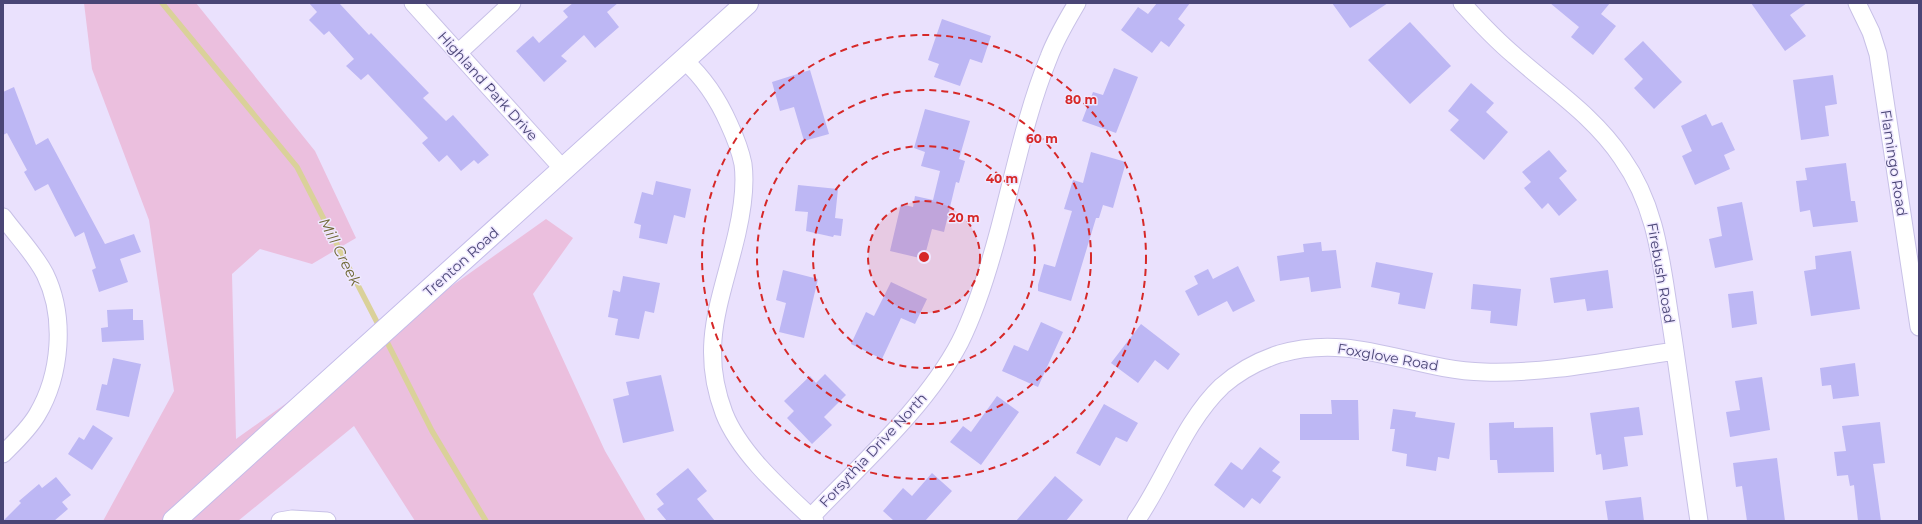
<svg xmlns="http://www.w3.org/2000/svg" width="1922" height="524" font-family="Montserrat,sans-serif">
<rect width="100%" height="100%" fill="#eae1fd"/>
<!-- green -->
<path fill="#ebbfde" d="M 84,3 L 196,3 L 315,151 L 356,238 L 312,264 L 260,249 L 232,274 L 236,439 L 546,219 L 573,238 L 533,294 L 605,451 L 646,521 L 415,521 L 354,426 L 238,521 L 103,521 L 174,391 L 149,220 L 92,69 Z"/>
<g fill="none" stroke-linecap="round" stroke-linejoin="round">
<!-- stream -->
<path stroke="#dad19a" stroke-width="5.5" d="M 162,3 L 297,167 L 380,328
M 384,336 L 432,431 L 486,521"/>
</g>
<!-- building -->
<path fill="#bdb7f4" d="M 309,3 L 339,3 L 369,35 L 371,33 L 429,93 L 423,98 L 446,121 L 453,115 L 489,155 L 478,164 L 474,160 L 461,171 L 447,155 L 439,162 L 422,143 L 428,138 L 368,74 L 361,80 L 346,66 L 354,59 L 329,31 L 324,35 L 309,20 L 317,12 Z
M 573,3 L 618,3 L 607,12 L 619,27 L 595,48 L 584,35 L 561,56 L 567,61 L 544,82 L 516,51 L 533,36 L 539,43 L 568,17 L 563,11 Z
M 1157,3 L 1190,3 L 1178,19 L 1185,25 L 1169,47 L 1161,41 L 1152,53 L 1121,30 L 1138,7 L 1148,14 Z
M 1332,3 L 1388,3 L 1350,28 Z
M 1550,3 L 1610,3 L 1601,14 L 1616,26 L 1593,55 L 1571,37 L 1579,27 Z
M 1751,3 L 1807,3 L 1790,15 L 1806,36 L 1785,51 Z
M 942,19 L 991,36 L 982,63 L 970,59 L 960,86 L 934,77 L 939,64 L 928,60 Z
M 1410,22 L 1451,66 L 1410,104 L 1368,60 Z
M 1643,41 L 1682,82 L 1654,109 L 1634,88 L 1643,79 L 1624,59 Z
M 1114,68 L 1138,77 L 1116,133 L 1082,121 L 1093,92 L 1103,95 Z
M 810,70 L 829,134 L 804,141 L 794,107 L 780,111 L 772,82 Z
M 1833,75 L 1837,104 L 1825,106 L 1829,136 L 1801,140 L 1793,80 Z
M 1471,83 L 1494,103 L 1486,112 L 1508,132 L 1484,160 L 1450,130 L 1459,120 L 1448,111 Z
M 14,87 L 36,145 L 48,138 L 105,244 L 134,234 L 141,252 L 120,259 L 128,282 L 99,292 L 92,270 L 96,268 L 84,232 L 75,237 L 48,184 L 35,191 L 24,172 L 27,170 L 7,133 L 3,135 L 3,92 Z
M 925,109 L 970,121 L 959,159 L 965,161 L 959,183 L 956,182 L 944,232 L 932,229 L 924,259 L 890,251 L 901,204 L 913,207 L 915,196 L 933,200 L 940,171 L 921,166 L 925,152 L 914,148 Z
M 1706,114 L 1712,126 L 1722,122 L 1735,150 L 1724,155 L 1730,169 L 1695,185 L 1682,156 L 1692,151 L 1681,126 Z
M 1549,150 L 1567,171 L 1559,178 L 1577,200 L 1559,216 L 1548,203 L 1542,209 L 1524,188 L 1531,182 L 1522,172 Z
M 1091,152 L 1126,162 L 1113,208 L 1103,205 L 1099,218 L 1096,218 L 1071,301 L 1038,291 L 1038,285 L 1044,264 L 1055,267 L 1072,211 L 1064,209 L 1073,180 L 1083,183 Z
M 1846,163 L 1851,201 L 1855,201 L 1858,222 L 1813,227 L 1810,210 L 1800,212 L 1796,181 L 1807,180 L 1805,168 Z
M 656,181 L 691,189 L 685,218 L 674,215 L 667,244 L 639,238 L 641,225 L 634,223 L 642,192 L 653,195 Z
M 798,185 L 838,189 L 835,218 L 843,219 L 841,236 L 834,235 L 833,237 L 806,231 L 808,212 L 795,211 Z
M 1742,202 L 1753,260 L 1715,268 L 1709,239 L 1722,236 L 1717,207 Z
M 1321,242 L 1322,251 L 1336,250 L 1341,288 L 1311,292 L 1309,277 L 1280,281 L 1277,256 L 1304,252 L 1303,244 Z
M 1851,251 L 1860,309 L 1811,316 L 1804,271 L 1816,269 L 1815,256 Z
M 1376,262 L 1433,273 L 1425,309 L 1398,304 L 1400,293 L 1371,287 Z
M 1238,266 L 1255,301 L 1233,312 L 1227,301 L 1198,316 L 1185,291 L 1198,284 L 1194,276 L 1208,269 L 1213,279 Z
M 783,270 L 818,279 L 804,338 L 779,332 L 786,303 L 776,300 Z
M 1608,270 L 1613,308 L 1587,311 L 1585,299 L 1554,303 L 1550,278 Z
M 623,276 L 660,283 L 654,313 L 645,311 L 639,339 L 615,335 L 618,319 L 608,317 L 613,290 L 620,292 Z
M 891,282 L 927,299 L 915,324 L 901,318 L 882,359 L 851,344 L 866,312 L 874,316 Z
M 1473,284 L 1521,289 L 1517,326 L 1490,323 L 1491,311 L 1471,309 Z
M 1753,291 L 1757,324 L 1732,328 L 1728,294 Z
M 133,309 L 133,320 L 143,320 L 144,340 L 102,342 L 101,328 L 108,327 L 107,310 Z
M 1041,322 L 1063,332 L 1038,387 L 1002,371 L 1014,345 L 1028,351 Z
M 1141,324 L 1180,354 L 1168,370 L 1155,360 L 1138,383 L 1111,363 Z
M 113,358 L 141,364 L 129,417 L 96,410 L 102,384 L 107,385 Z
M 1855,363 L 1859,396 L 1833,399 L 1831,385 L 1822,386 L 1820,368 Z
M 825,374 L 846,395 L 824,417 L 832,425 L 812,444 L 787,418 L 794,411 L 784,401 L 810,376 L 816,383 Z
M 661,375 L 674,431 L 623,443 L 613,399 L 629,395 L 626,382 Z
M 1762,377 L 1770,430 L 1730,437 L 1726,412 L 1740,410 L 1735,381 Z
M 997,396 L 1019,412 L 981,465 L 950,442 L 963,426 L 971,432 Z
M 1331,400 L 1358,400 L 1359,440 L 1300,440 L 1300,414 L 1332,414 Z
M 1104,404 L 1138,423 L 1127,442 L 1116,437 L 1100,466 L 1076,453 Z
M 1639,407 L 1643,435 L 1624,437 L 1628,466 L 1603,470 L 1601,454 L 1596,455 L 1590,413 Z
M 1393,409 L 1416,412 L 1415,417 L 1455,423 L 1449,459 L 1438,457 L 1436,471 L 1406,466 L 1407,454 L 1392,451 L 1395,429 L 1390,429 Z
M 1514,422 L 1514,428 L 1553,427 L 1554,472 L 1498,473 L 1497,460 L 1490,460 L 1489,423 Z
M 1880,422 L 1885,463 L 1873,464 L 1881,521 L 1858,521 L 1854,485 L 1850,486 L 1848,475 L 1837,476 L 1834,452 L 1846,451 L 1842,426 Z
M 93,425 L 113,438 L 92,470 L 68,454 L 79,437 L 84,440 Z
M 1260,447 L 1280,462 L 1272,471 L 1281,477 L 1260,504 L 1252,498 L 1244,508 L 1214,485 L 1231,462 L 1242,470 Z
M 1777,458 L 1785,521 L 1747,521 L 1742,486 L 1736,487 L 1733,463 Z
M 688,468 L 707,491 L 697,499 L 715,521 L 667,521 L 657,509 L 664,504 L 656,494 Z
M 932,473 L 952,491 L 925,521 L 894,521 L 883,511 L 903,488 L 912,496 Z
M 1055,476 L 1083,500 L 1066,521 L 1016,521 Z
M 56,477 L 71,495 L 62,502 L 68,509 L 54,521 L 3,521 L 21,503 L 19,501 L 39,484 L 42,488 Z
M 1641,497 L 1644,521 L 1608,521 L 1605,501 Z"/>
<g fill="none" stroke-linecap="round" stroke-linejoin="round">
<defs>
<path id="minor" d="M 413,3 L 563,169
M 1462,3 C 1479,22 1496,40 1515,56 C 1552,89 1594,116 1622,158 C 1658,209 1661,264 1671,324 C 1681,389 1689,455 1699,521
M 1857,3 L 1871,32 L 1878,54 L 1919,327
M 458,53 L 512,3
M 684,60 C 704,78 718,99 729,124 C 735,137 740,149 743,164 C 746,187 742,211 737,233 C 722,299 698,345 724,413 C 740,454 784,492 815,521
M 3,217 C 17,236 34,253 45,274 C 66,317 61,375 37,415 C 28,430 15,442 3,454
M 811,517 C 861,464 926,407 960,342 C 977,308 988,271 998,234 C 1014,175 1026,113 1049,57 C 1056,38 1067,20 1077,3
M 280,521 L 292,519 L 327,521
M 1136,521 C 1166,478 1184,422 1222,386 C 1239,371 1258,361 1279,354 C 1354,332 1411,370 1484,372 C 1548,374 1612,360 1675,351"/>
<path id="secondary" d="M 174,521 L 747,3"/>
</defs>
<!-- minor casing -->
<use href="#minor" stroke="#c8c1e7" stroke-width="19"/>
<!-- secondary casing -->
<use href="#secondary" stroke="#c4bce9" stroke-width="24"/>
<!-- minor -->
<use href="#minor" stroke="#fff" stroke-width="17"/>
<!-- secondary -->
<use href="#secondary" stroke="#fff" stroke-width="22"/>
</g>
<!-- distance rings -->
<circle cx="924" cy="257" r="56" fill="#d62828" fill-opacity=".12"/>
<g fill="none" stroke="#d62828" stroke-width="2" stroke-dasharray="7 5">
<circle cx="924" cy="257" r="56"/>
<circle cx="924" cy="257" r="111"/>
<circle cx="924" cy="257" r="167"/>
<circle cx="924" cy="257" r="222"/>
</g>
<g text-anchor="middle" stroke-width="3" stroke-linejoin="round" paint-order="stroke">
<!-- street labels -->
<g font-size="14" fill="#4a4676" stroke="#efe8ff">
<text transform="translate(488 86) rotate(48)" y="5">Highland Park Drive</text>
<text transform="translate(1894 163) rotate(81)" y="5">Flamingo Road</text>
<text transform="translate(461 262) rotate(-42)" y="5">Trenton Road</text>
<text transform="translate(1661 273) rotate(80)" y="5">Firebush Road</text>
<text transform="translate(1388 357) rotate(10)" y="5">Foxglove Road</text>
<text transform="translate(873 450) rotate(-47)" y="5">Forsythia Drive North</text>
</g>
<!-- water labels -->
<g font-size="15" font-style="italic" fill="#6e6734" stroke="#efe8ff">
<text transform="translate(340 252) rotate(63)" y="5">Mill Creek</text>
</g>
</g>
<circle cx="924" cy="257" r="6" fill="#d62828" stroke="#efe8ff" stroke-width="2"/>
<g font-size="12" text-anchor="middle" font-weight="bold" fill="#d62828" stroke="#efe8ff" stroke-width="3" stroke-linejoin="round" paint-order="stroke">
<text x="1081" y="104">80 m</text>
<text x="1042" y="143">60 m</text>
<text x="1002" y="183">40 m</text>
<text x="964" y="222">20 m</text>
</g>
<!-- border -->
<rect width="1922" height="524" fill="none" stroke="#4a4676" stroke-width="8"/>
</svg>
